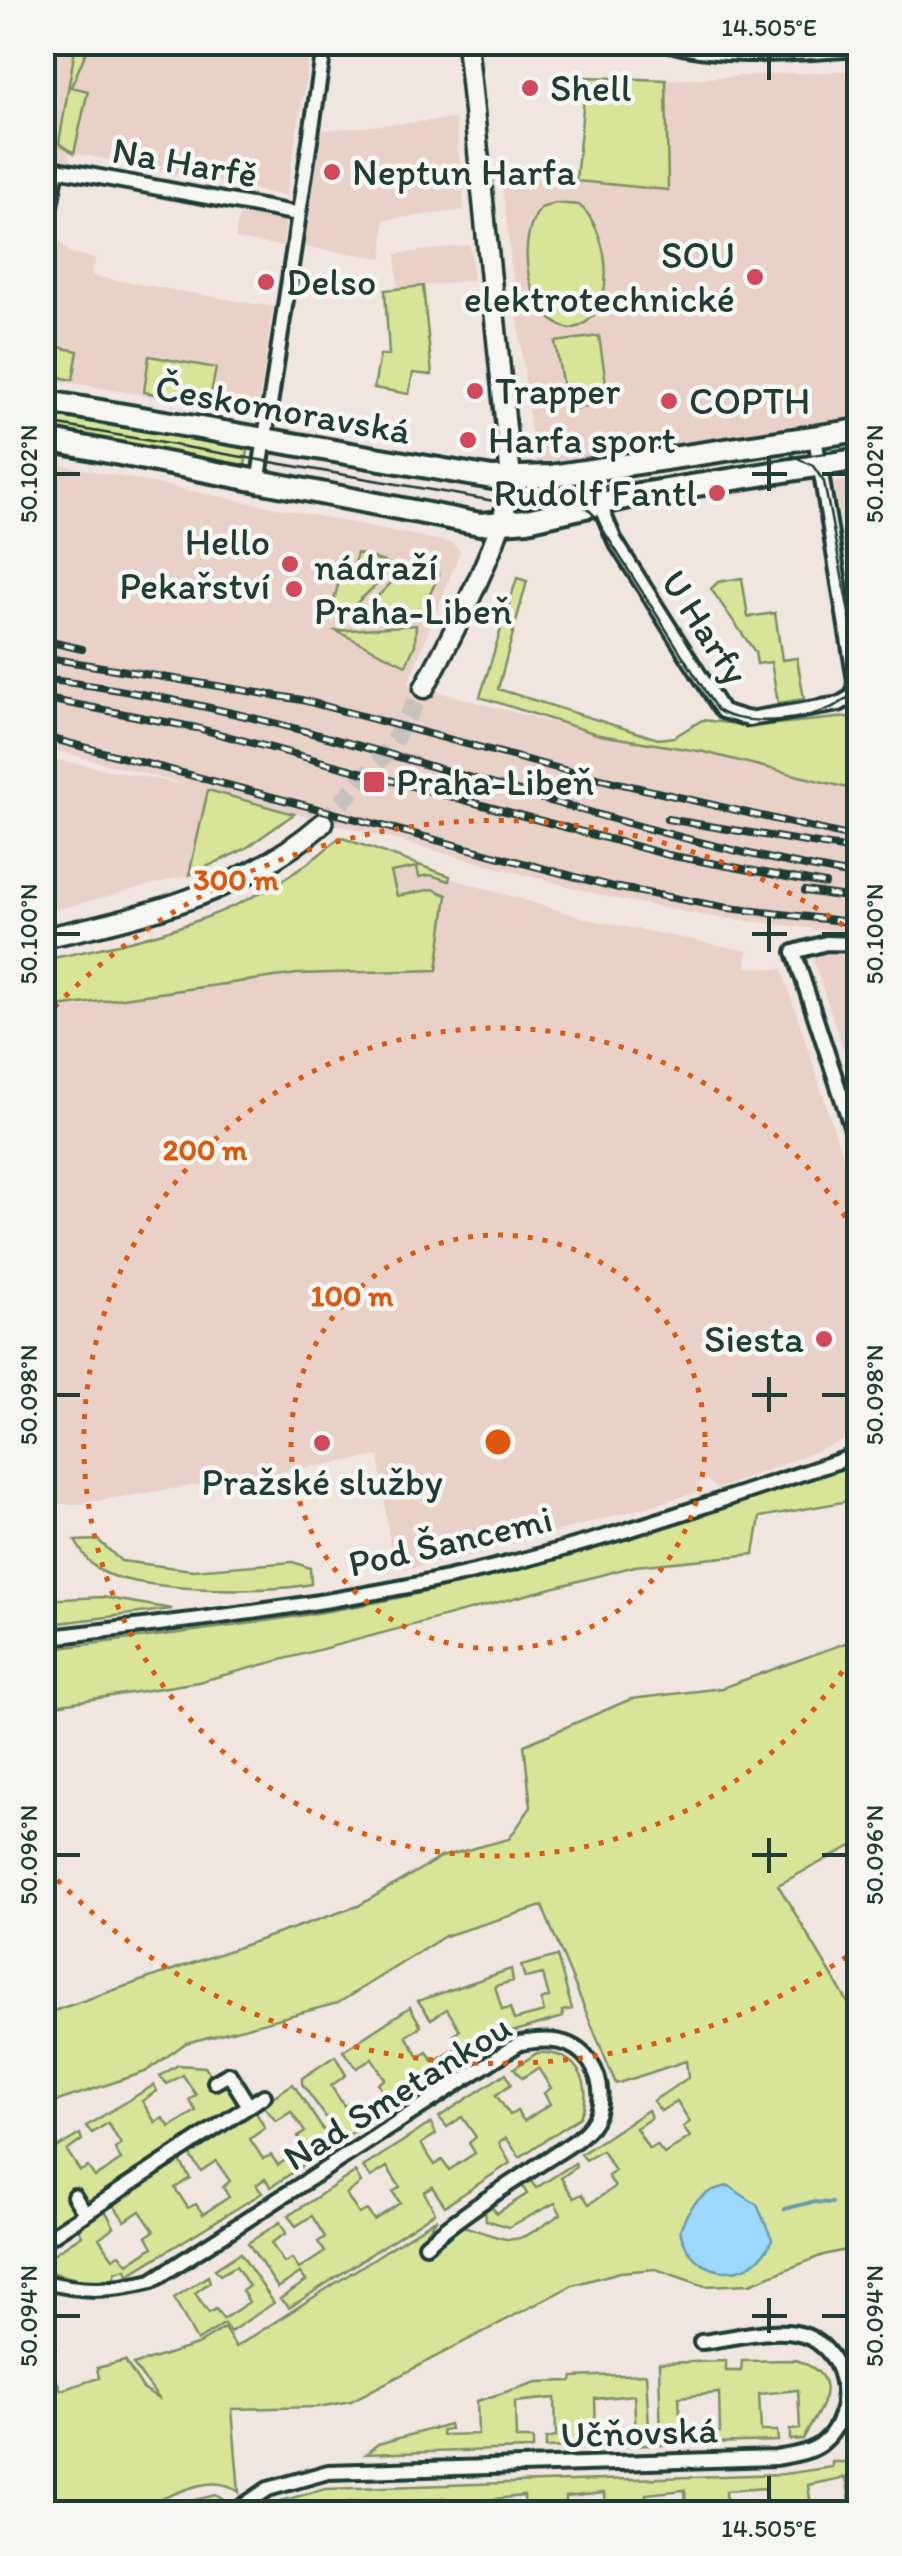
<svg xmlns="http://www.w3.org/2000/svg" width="902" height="2556" font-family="Itim,sans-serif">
<rect width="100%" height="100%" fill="#f0e5df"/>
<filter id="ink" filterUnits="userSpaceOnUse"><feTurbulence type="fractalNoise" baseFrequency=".01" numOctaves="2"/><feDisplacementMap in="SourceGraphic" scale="20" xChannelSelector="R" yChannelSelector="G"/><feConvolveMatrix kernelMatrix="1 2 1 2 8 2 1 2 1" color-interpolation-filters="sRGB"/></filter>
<g filter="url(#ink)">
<!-- built -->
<path fill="#e9d1c8" d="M 43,43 L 312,43 L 286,196 L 70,152 L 69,165 L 43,162 Z
M 859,70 L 859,420 L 815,423 L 540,464 L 534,458 L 501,174 L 667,190 L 666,80 Z
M 455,119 L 465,210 L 384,220 L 383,258 L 304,247 L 323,130 Z
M 242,194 L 289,201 L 282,246 L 235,239 Z
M 42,222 L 70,253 L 95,258 L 92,276 L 273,307 L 257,415 L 43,378 Z
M 470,245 L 473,280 L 398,289 L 396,254 Z
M 43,461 L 452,543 L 460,551 L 408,684 L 600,735 L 704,752 L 859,791 L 859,934 L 706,916 L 612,898 L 208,790 L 189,875 L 43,913 L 43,757 L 191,786 L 43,747 Z
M 859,476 L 860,476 L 859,624 L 834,484 Z
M 417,866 L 448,881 L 450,878 L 591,920 L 748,951 L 746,967 L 782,969 L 859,1206 L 859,1435 L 717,1489 L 708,1480 L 696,1484 L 696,1493 L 469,1556 L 409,1568 L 393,1569 L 379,1456 L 77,1504 L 43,1504 L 42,1009 L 323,972 L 433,890 L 397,896 L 391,872 Z
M 829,951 L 859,952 L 859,1095 L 813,960 Z"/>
<!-- green -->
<path fill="#d8e497" stroke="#7c9066" stroke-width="2.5" d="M 76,43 L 90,43 L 71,87 L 88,91 L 74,153 L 59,143 Z
M 586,77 L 666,80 L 668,190 L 576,181 Z
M 555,203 L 579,205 C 610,229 622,319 570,329 C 526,319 514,239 541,208 Z
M 423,286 L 432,375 L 413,373 L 409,394 L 374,388 L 380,355 L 389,355 L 385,290 Z
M 599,336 L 609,403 L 567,410 L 555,342 Z
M 43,344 L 78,351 L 73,380 L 43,374 Z
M 149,356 L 216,368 L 209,404 L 144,392 Z
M 42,410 L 249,446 L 245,465 L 43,429 Z
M 357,553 L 396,566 L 342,617 L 335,618 L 331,612 L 343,565 L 353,567 Z
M 409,565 L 433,567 L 439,575 L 420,615 L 354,620 Z
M 517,578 L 527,581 L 498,689 L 658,739 L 674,737 L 702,720 L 755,726 L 859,716 L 859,791 L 704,752 L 600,735 L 480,697 Z
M 742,578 L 748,617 L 775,613 L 782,660 L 797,658 L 804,699 L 778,703 L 771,662 L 757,664 L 755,652 L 711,589 L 718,582 Z
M 416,625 L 415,645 L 406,665 L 336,631 Z
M 208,790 L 294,814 L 245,849 L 189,875 Z
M 340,837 L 450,876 L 449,881 L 430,875 L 419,877 L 417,867 L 391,872 L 397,896 L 433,889 L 447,895 L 437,970 L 297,974 L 43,1009 L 43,960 C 153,938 254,915 340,837 Z
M 859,1463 L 859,1499 L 760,1517 L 754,1554 L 635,1566 L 198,1682 L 43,1707 L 43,1650 C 177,1633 314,1619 446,1587 C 587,1554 723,1510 859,1463 Z
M 98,1540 L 121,1561 L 193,1570 L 293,1562 L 310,1568 L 311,1584 C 272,1593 123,1593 94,1566 C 86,1560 81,1549 75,1541 Z
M 102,1597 L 172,1609 L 43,1625 L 43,1600 Z
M 859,1638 L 859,1842 L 778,1885 L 850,2006 L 859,2003 L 859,2247 L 823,2255 L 750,2284 L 705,2286 L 656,2269 L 620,2272 L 573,2285 L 351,2401 L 318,2407 L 232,2409 L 239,2492 C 215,2471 177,2494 151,2503 L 158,2513 L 137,2513 L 128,2506 L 111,2513 L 43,2513 L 43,2339 L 45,2344 L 53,2342 L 56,2349 L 44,2353 L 61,2390 L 99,2378 L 97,2368 L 125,2361 L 143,2389 L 160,2400 L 133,2365 L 197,2345 L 224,2328 L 236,2347 L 437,2218 L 423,2238 L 434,2246 L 463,2226 C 519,2243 509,2248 561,2214 L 555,2203 L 509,2227 L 486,2220 L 485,2209 L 491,2206 L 497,2213 L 527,2194 L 522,2185 L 530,2180 L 536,2188 L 575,2163 L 576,2167 L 561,2178 L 574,2198 L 582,2194 L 589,2204 L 615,2187 L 608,2176 L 615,2171 L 602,2151 L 586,2160 L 581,2154 L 648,2110 L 651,2118 L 636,2128 L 649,2149 L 657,2145 L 664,2154 L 690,2137 L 683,2127 L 690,2122 L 677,2101 L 661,2111 L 653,2101 L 688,2078 L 686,2061 L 616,2084 L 542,1906 L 445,1936 L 338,2003 L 186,2043 L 145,2072 L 43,2106 L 42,2015 L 358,1906 L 441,1857 L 509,1839 L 531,1807 L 524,1745 L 631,1699 L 722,1688 Z
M 557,1956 L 572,2009 L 562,2011 L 563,2017 L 505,2034 L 422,2087 L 416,2079 L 408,2085 L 413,2093 L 342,2139 L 302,2084 L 302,2078 L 335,2056 L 346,2075 L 331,2086 L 344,2106 L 352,2102 L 359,2112 L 385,2095 L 378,2084 L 385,2079 L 372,2059 L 357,2068 L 343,2051 L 410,2007 L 421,2026 L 406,2036 L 419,2057 L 427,2052 L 434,2062 L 460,2046 L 454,2035 L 460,2030 L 447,2009 L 431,2019 L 418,2001 L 511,1969 L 513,1981 L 495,1986 L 502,2010 L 510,2008 L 514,2020 L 544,2012 L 541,2000 L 549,1997 L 543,1974 L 525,1978 L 521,1966 Z
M 537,2053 C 575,2049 596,2084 580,2117 L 520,2157 L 506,2138 L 499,2143 L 510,2163 L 445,2206 L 432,2187 L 424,2192 L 435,2212 L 289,2308 L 280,2299 L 306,2281 L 300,2273 L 278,2288 L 248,2243 L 280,2222 L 286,2233 L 271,2243 L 284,2263 L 292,2259 L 299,2269 L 325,2252 L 318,2242 L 325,2237 L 312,2216 L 296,2226 L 288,2216 L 355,2172 L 361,2183 L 346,2194 L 359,2214 L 367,2210 L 374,2220 L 400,2203 L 393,2192 L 400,2187 L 387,2167 L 371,2177 L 363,2167 L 431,2123 L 436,2134 L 421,2144 L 435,2165 L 442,2160 L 449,2170 L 475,2153 L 469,2143 L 476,2137 L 462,2117 L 447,2127 L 439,2117 L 506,2073 L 511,2084 L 496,2095 L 510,2115 L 517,2111 L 524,2121 L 550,2104 L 544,2093 L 551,2088 L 538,2068 L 522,2078 L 514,2068 Z
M 178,2065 L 205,2067 L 218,2087 L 230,2087 L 237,2105 L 90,2203 L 74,2207 L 74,2213 L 43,2234 L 43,2197 L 46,2194 L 43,2156 L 80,2134 L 82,2140 L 67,2151 L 80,2171 L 88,2167 L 95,2177 L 121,2160 L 115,2149 L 121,2144 L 108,2123 L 92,2133 L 86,2126 L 154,2085 L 157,2091 L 142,2101 L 155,2122 L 163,2118 L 170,2127 L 196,2111 L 189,2100 L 196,2095 L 183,2075 L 167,2084 L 160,2076 Z
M 293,2084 L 333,2145 L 271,2187 L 265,2179 L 256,2185 L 262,2193 L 128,2275 L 126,2269 L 116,2272 L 113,2280 L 80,2280 L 43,2270 L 42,2248 L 50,2256 L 82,2235 L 77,2226 L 104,2208 L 114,2227 L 99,2238 L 113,2258 L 120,2254 L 128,2264 L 153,2247 L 147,2236 L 154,2231 L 140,2211 L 125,2221 L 112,2203 L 179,2159 L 190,2178 L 175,2188 L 188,2208 L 196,2204 L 203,2214 L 229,2197 L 223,2187 L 230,2181 L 216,2161 L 201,2171 L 188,2153 L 254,2109 L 265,2128 L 250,2139 L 263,2159 L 271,2155 L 278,2165 L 304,2148 L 298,2137 L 305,2132 L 291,2112 L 276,2121 L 262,2104 Z
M 240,2253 L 274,2303 L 230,2332 L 224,2324 L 197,2341 L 174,2298 L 208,2276 L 210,2282 L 195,2293 L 209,2313 L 216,2309 L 223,2319 L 249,2302 L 242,2291 L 249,2286 L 236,2266 L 220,2275 L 215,2269 Z
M 795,2360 C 850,2377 817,2412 803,2439 L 790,2440 L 790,2430 L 800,2429 L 798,2390 L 759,2394 L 761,2431 L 777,2431 L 778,2441 L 710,2443 L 710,2433 L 720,2432 L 719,2393 L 679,2397 L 681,2433 L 697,2433 L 698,2443 L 661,2445 L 659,2363 L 726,2361 L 726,2371 L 741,2371 L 742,2361 Z
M 646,2374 L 650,2445 L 625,2446 L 625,2436 L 636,2435 L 634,2395 L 595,2399 L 596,2436 L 613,2436 L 613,2446 L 546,2448 L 546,2439 L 556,2437 L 555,2398 L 515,2402 L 516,2439 L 533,2439 L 533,2449 L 366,2454 L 378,2444 L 449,2424 L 450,2429 L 442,2430 L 442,2435 L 478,2434 L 477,2401 L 537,2382 L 572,2381 L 573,2377 Z
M 832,2462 L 846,2462 L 854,2477 L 859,2476 L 859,2513 L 852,2513 L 846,2477 L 808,2485 L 812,2513 L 767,2513 L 765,2488 L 726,2491 L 727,2514 L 686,2513 L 685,2490 L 646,2494 L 647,2514 L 605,2513 L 604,2493 L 566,2497 L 566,2514 L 525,2513 L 524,2496 L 486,2500 L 486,2513 L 444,2513 L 443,2498 L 405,2502 L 405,2513 L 364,2513 L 363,2501 L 325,2505 L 325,2513 L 281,2513 L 280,2508 L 270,2509 L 270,2504 L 325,2489 L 784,2474 L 832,2467 Z
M 215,2495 L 228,2502 L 215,2513 L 183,2513 L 180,2504 Z"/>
<!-- water -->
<path fill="#9dd9fe" stroke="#6b9bad" stroke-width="2.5" d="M 729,2186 L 757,2205 L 772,2239 C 754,2286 690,2280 680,2230 C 688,2206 704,2189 729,2186 Z"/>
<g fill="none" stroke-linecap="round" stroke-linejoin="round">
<!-- stream -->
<path stroke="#6b9bad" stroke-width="4" d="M 784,2209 L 812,2202 L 832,2203
M 845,2212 L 860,2206"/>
<!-- secondary-tunnel -->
<path stroke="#c6c3bd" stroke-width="18" stroke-dasharray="18 9" stroke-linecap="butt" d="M 323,823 L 387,752 L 424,688"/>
<defs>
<path id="street" d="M 661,42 C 728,61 791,53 860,49
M 42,220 L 47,221 L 57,169 L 299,214
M 258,484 L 325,42
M 599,503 L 615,541 L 722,711 L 749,719 L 839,704 L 853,696 L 855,681 L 815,437
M 860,944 L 826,943 L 794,952 L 860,1153
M 42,1638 C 177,1622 314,1607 447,1578 C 587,1548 724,1499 860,1454
M 215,2082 L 229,2074 L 249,2106
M 74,2196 L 85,2213
M 42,2242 L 264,2096
M 42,2281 C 81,2292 113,2291 152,2281 L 520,2043 C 547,2038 573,2038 590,2062 C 603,2081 605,2108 590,2127 C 577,2143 556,2153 540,2164 C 501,2190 461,2214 426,2245
M 231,2514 L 268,2489 L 328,2472 L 776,2458 C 791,2455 809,2453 821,2444 C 860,2414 846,2341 795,2333 C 767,2328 730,2339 701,2342"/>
<path id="secondary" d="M 424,688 C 450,640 508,529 511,478 L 467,42
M 42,938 C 141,918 246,891 323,823"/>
<path id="primary" d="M 42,401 L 492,478 L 551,476 L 860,430
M 42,439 L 480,524 L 527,520 L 647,493 L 860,459"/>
</defs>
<!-- street casing -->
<use href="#street" stroke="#1f3d34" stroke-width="20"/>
<!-- secondary casing -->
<use href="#secondary" stroke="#1f3d34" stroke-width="25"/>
<!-- primary casing -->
<use href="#primary" stroke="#1f3d34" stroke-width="28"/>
<!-- street -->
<use href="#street" stroke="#f6f6f2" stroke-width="12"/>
<!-- secondary -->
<use href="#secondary" stroke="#f6f6f2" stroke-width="18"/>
<!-- primary -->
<use href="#primary" stroke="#f6f6f2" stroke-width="20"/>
<!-- tram -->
<path stroke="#1f3d34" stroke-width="2.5" d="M 42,422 L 500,502 L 860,448
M 561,496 L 581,503 L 593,514 L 717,710 C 745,730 825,720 850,696 L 859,665 L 824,482 L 813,466 L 792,455"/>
<defs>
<path id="rail" d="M 42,640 L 82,649
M 42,657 L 302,700 L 579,774 L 852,837
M 42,679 C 321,711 583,830 860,876
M 42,698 L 197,728 L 668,855 L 825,884
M 42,736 L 614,887 L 728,908 L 860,923
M 667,819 L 860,851
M 805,891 L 860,899"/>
</defs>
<!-- rail casing -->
<use href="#rail" stroke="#1f3d34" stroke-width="8"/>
<!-- rail -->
<use href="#rail" stroke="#f6f6f2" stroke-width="4" stroke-dasharray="11" stroke-linecap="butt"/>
</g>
</g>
<!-- ticks -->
<path fill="none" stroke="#1f3d34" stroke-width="4" d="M 769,55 L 769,80M 769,456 L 769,491M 55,474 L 80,474M 752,474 L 787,474M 822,474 L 847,474M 769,917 L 769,952M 55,934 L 80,934M 752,934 L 787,934M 822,934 L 847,934M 769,1377 L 769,1412M 55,1395 L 80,1395M 752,1395 L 787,1395M 822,1395 L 847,1395M 769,1838 L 769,1873M 55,1855 L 80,1855M 752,1855 L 787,1855M 822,1855 L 847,1855M 769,2298 L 769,2333M 55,2316 L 80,2316M 752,2316 L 787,2316M 822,2316 L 847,2316M 769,2476 L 769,2501"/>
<!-- distance rings -->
<g fill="none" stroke="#de580e" stroke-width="5" stroke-dasharray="5 10">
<circle cx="498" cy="1442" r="207"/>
<path d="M858 1646A414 414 0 1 1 858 1238"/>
<path d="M859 1948A621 621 0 0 1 44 1866M44 1018A621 621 0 0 1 859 936"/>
</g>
<!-- markers -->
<g fill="#d1495b" stroke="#f6f6f2" stroke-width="4">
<circle cx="530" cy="88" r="10"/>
<circle cx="332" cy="172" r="10"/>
<circle cx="755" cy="277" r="10"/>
<circle cx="266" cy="282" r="10"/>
<circle cx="475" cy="391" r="10"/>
<circle cx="669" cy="401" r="10"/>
<circle cx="468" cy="440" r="10"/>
<circle cx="717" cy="493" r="10"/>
<circle cx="290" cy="564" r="10"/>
<circle cx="294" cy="589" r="10"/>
<rect x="362" y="770" width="24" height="24" rx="5"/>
<circle cx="824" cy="1339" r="10"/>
<circle cx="322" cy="1443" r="10"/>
</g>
<g text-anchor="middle" stroke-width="9" stroke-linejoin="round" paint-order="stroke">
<!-- poi labels -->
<g font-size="38" fill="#1f3d34" stroke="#f6f6f2" text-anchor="start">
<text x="550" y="101">Shell</text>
<text x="352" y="185">Neptun Harfa</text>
<text x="735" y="268" text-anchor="end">SOU<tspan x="735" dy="44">elektrotechnické</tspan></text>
<text x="286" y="295">Delso</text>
<text x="495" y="404">Trapper</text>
<text x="689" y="414">COPTH</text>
<text x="488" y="453">Harfa sport</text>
<text x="697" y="506" text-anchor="end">Rudolf Fantl</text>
<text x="270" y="555" text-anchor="end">Hello<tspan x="270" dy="44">Pekařství</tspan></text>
<text x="314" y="580">nádraží<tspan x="314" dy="44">Praha-Libeň</tspan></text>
<text x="396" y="795">Praha-Libeň</text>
<text x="804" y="1352" text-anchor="end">Siesta</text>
<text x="322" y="1495" text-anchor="middle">Pražské služby</text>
</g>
<!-- street labels -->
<g font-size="38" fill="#1f3d34" stroke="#f6f6f2">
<text transform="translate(185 162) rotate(10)" y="13">Na Harfě</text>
<text transform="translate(283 409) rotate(10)" y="13">Českomoravská</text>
<text transform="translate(705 627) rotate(57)" y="13">U Harfy</text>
<text transform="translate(450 1541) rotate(-13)" y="13">Pod Šancemi</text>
<text transform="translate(397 2092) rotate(-32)" y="13">Nad Smetankou</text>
<text transform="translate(639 2432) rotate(-2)" y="13">Učňovská</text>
</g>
</g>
<circle cx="498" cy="1442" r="15" fill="#de580e" stroke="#f6f6f2" stroke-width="5"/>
<g font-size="30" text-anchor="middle" font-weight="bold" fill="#de580e" stroke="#f6f6f2" stroke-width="9" stroke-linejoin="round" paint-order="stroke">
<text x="236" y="890">300 m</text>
<text x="205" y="1160">200 m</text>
<text x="352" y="1306">100 m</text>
</g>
<!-- margin -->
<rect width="902" height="2556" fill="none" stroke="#f6f6f2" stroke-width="110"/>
<rect x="55" y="55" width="792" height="2446" fill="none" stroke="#1f3d34" stroke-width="4"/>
<g font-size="25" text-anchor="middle" fill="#1f3d34">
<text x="769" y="36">14.505°E</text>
<text transform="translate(28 474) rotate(-90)" y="9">50.102°N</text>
<text transform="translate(874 474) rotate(-90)" y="9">50.102°N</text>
<text transform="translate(28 934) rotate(-90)" y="9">50.100°N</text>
<text transform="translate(874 934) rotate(-90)" y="9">50.100°N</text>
<text transform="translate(28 1395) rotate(-90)" y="9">50.098°N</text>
<text transform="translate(874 1395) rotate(-90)" y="9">50.098°N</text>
<text transform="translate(28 1855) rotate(-90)" y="9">50.096°N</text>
<text transform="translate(874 1855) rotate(-90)" y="9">50.096°N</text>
<text transform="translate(28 2316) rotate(-90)" y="9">50.094°N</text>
<text transform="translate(874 2316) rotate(-90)" y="9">50.094°N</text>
<text x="769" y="2537">14.505°E</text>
</g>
</svg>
